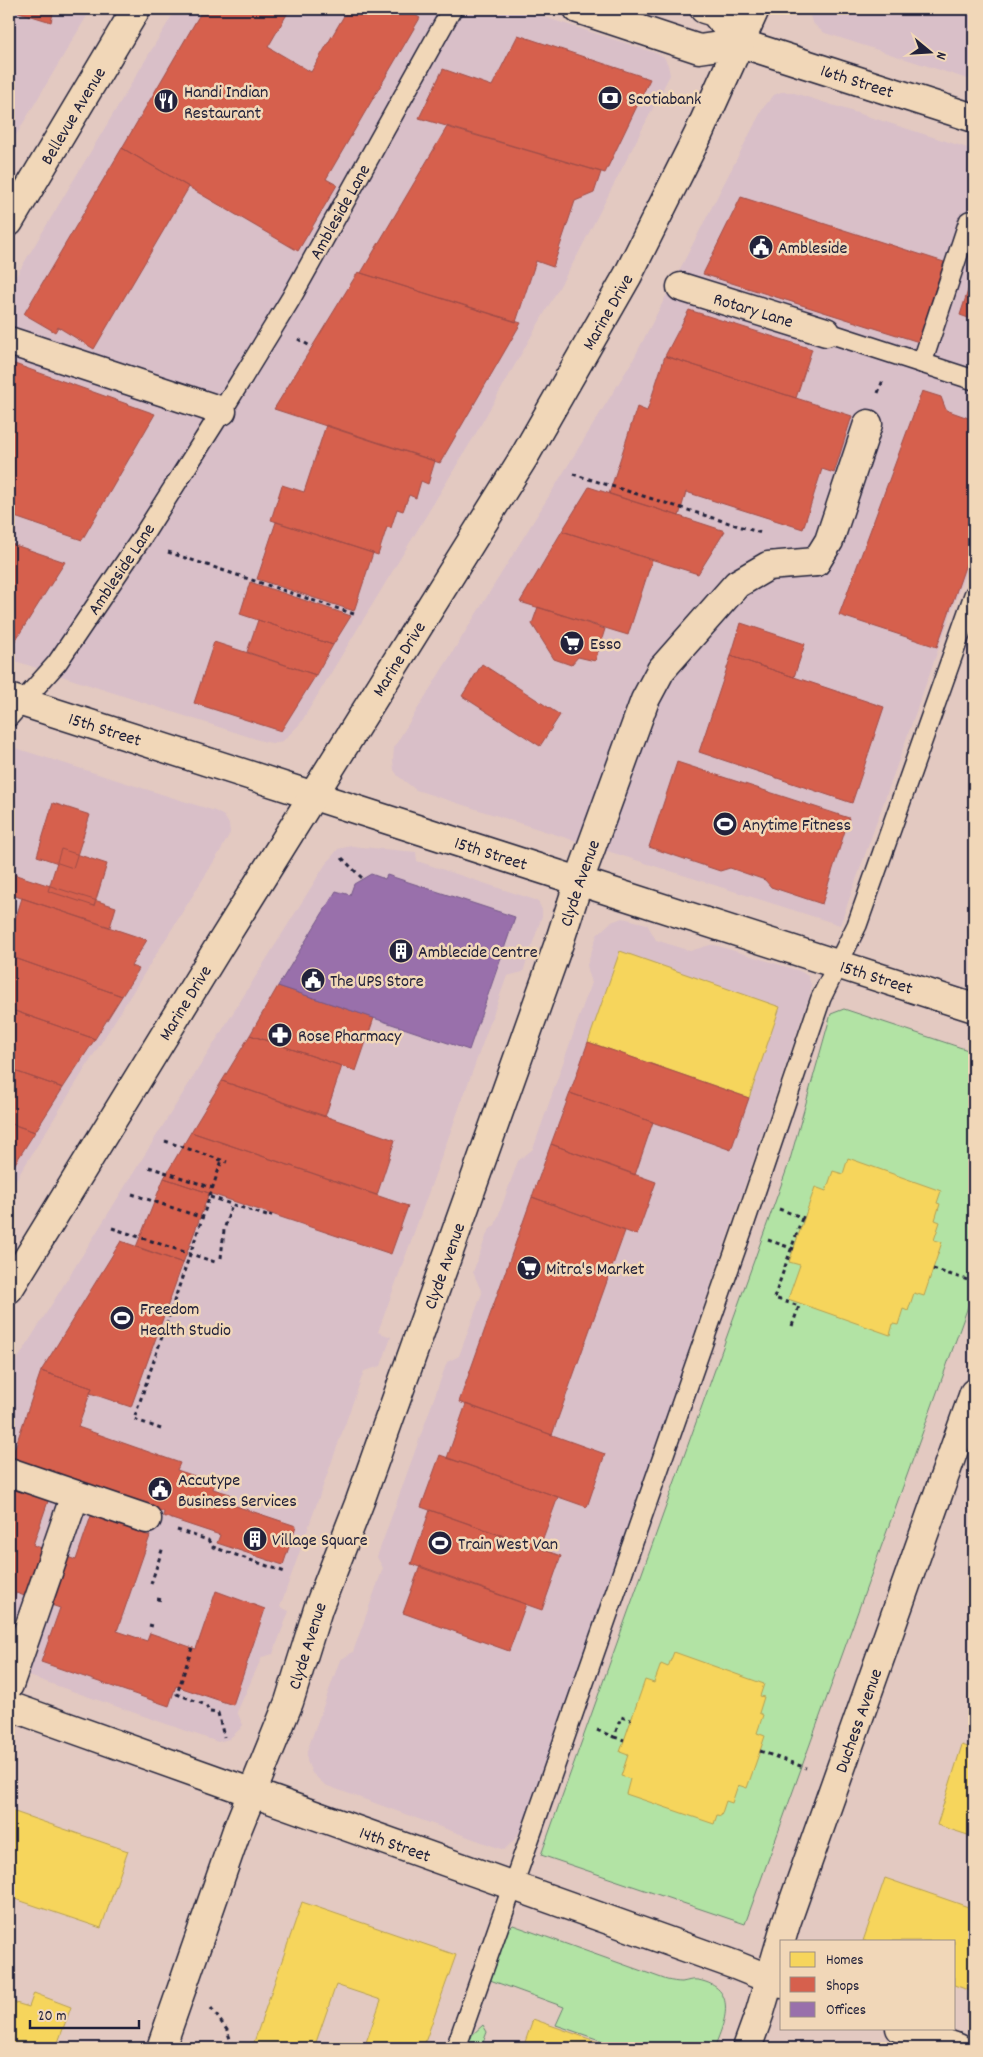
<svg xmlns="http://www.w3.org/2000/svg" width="983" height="2057" font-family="Dekko,sans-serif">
<rect width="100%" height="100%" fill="#e3c9c1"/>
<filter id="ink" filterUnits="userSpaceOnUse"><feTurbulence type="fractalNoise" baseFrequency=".02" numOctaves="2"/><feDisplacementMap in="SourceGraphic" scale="10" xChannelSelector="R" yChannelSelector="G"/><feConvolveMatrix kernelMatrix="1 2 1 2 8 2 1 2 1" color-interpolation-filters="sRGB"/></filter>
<g filter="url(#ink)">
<!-- built -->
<path fill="#d9bfc8" d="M 9,9 L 91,9 L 9,147 Z
M 176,9 L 519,9 L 656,53 L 664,57 L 668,65 L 670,75 L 577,256 L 475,435 L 300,724 L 283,741 L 272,743 L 262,741 L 9,659 L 9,288 Z
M 808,9 L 974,9 L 974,81 L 825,33 L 819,29 L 812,22 Z
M 781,92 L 791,92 L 974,150 L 974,549 L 840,925 L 416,790 L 398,776 L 394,770 L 393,760 L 394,748 L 399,739 L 633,360 L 763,108 L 774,95 Z
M 9,746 L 215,811 L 224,816 L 229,824 L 230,833 L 221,850 L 9,1191 Z
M 351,846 L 416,852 L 417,861 L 538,901 L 542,910 L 542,916 L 523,972 L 507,976 L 378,1332 L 391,1337 L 381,1366 L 364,1371 L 280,1607 L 289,1611 L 273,1654 L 262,1657 L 237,1712 L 243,1725 L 240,1729 L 229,1739 L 218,1742 L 9,1669 L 9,1373 L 325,865 L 338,849 Z
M 623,918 L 647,924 L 656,940 L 690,951 L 710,945 L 715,945 L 800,971 L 808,976 L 811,984 L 811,991 L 565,1712 L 539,1777 L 523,1826 L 514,1840 L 504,1850 L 325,1785 L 312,1773 L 307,1761 L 307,1751 L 340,1660 L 353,1652 L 383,1568 L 377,1557 L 447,1362 L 459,1356 L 482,1293 L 473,1272 L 488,1231 L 495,1225 L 518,1161 L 533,1149 L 591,983 L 587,965 L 597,935 L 611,922 Z"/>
<!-- green -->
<path fill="#b2e3a4" stroke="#6a8270" d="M 844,1009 L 974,1052 L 974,1290 L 745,1924 L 541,1855 L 789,1163 L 831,1014 Z
M 513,1925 L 667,1980 C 672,1981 677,1982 682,1982 C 688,1981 692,1979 698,1980 C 739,1988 725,2022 714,2048 L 623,2048 L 556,2025 L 564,2007 L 490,1980 L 507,1931 Z
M 483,2025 L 487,2032 L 481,2048 L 467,2048 L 472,2035 Z"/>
<!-- homes -->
<path fill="#f6d55c" stroke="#b69f52" d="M 620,951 L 780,1007 L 749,1098 L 588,1042 Z
M 848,1158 L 941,1191 L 937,1203 L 940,1204 L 935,1220 L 940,1222 L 934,1240 L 942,1242 L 924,1296 L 914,1293 L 908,1311 L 903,1309 L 898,1325 L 893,1324 L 890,1335 L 788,1299 L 800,1265 L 789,1262 L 815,1187 L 826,1191 L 833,1171 L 843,1174 Z
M 674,1652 L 764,1684 L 760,1696 L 764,1697 L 759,1713 L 763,1715 L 757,1733 L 765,1736 L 760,1751 L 747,1788 L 738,1785 L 732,1803 L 726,1801 L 721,1816 L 717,1815 L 714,1824 L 626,1794 L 630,1779 L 621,1776 L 628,1755 L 620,1752 L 645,1680 L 654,1683 L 661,1664 L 668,1667 Z
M 962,1745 L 974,1749 L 974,1837 L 937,1825 Z
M 9,1810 L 128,1851 L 101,1928 L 9,1897 Z
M 885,1878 L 974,1909 L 974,1992 L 954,1985 L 954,1941 L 863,1941 Z
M 302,1902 L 456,1955 L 423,2048 L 364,2048 L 381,2000 L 336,1985 L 314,2048 L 252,2048 Z
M 34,1993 L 71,2007 L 56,2048 L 9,2048 L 9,2001 L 29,2007 Z
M 533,2019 L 615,2048 L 523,2048 Z"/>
<!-- shops -->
<path fill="#d6604d" stroke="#a04d48" d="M 9,9 L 54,9 L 51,22 Z
M 203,9 L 290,9 L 268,47 L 311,72 L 348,9 L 405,9 L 420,18 L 326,179 L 337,185 L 298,251 L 122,148 Z
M 518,35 L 650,79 L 605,173 L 419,118 L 443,69 L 492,86 Z
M 447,127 L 601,172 L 594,193 L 575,201 L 553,267 L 536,261 L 516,322 L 361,273 Z
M 122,148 L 189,187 L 94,349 L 58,327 L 55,332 L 24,314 Z
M 741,197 L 944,262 L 919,342 L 703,274 Z
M 358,272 L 521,323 L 440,463 L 274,409 Z
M 974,272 L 974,320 L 960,315 Z
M 689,310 L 812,349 L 796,398 L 665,356 Z
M 665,356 L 852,416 L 834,473 L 822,469 L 803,529 L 686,492 L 679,516 L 609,494 L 637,407 L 647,411 Z
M 9,362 L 155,414 L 82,540 L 9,515 Z
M 922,391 L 941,397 L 946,410 L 974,420 L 974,541 L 937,647 L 839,615 Z
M 326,425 L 435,461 L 428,484 L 421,481 L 416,498 L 409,495 L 403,511 L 397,509 L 391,528 L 387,527 L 378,555 L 271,520 L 282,485 L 304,492 Z
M 589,487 L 679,516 L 725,531 L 698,574 L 562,531 Z
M 276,522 L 373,553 L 354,611 L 257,579 Z
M 562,531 L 652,560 L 628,635 L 520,602 Z
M 9,543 L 65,562 L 15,641 L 9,639 Z
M 250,582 L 351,616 L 333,645 L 240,614 Z
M 538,607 L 605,629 L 595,661 L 578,657 L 571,665 L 554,659 L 532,624 Z
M 258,620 L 333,645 L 316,675 L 247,652 Z
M 741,623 L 805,644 L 794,677 L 731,656 Z
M 214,642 L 316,675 L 281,731 L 194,703 Z
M 731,656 L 884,707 L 852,803 L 699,752 Z
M 482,664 L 560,715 L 540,746 L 462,696 Z
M 677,762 L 849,818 L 822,904 L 771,887 L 765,880 L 730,868 L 720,871 L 649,847 Z
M 53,803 L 90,815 L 73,868 L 37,856 Z
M 61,849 L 107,864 L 94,906 L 48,891 Z
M 13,874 L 116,907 L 110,927 L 9,894 L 9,886 Z
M 22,898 L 147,940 L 131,966 L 139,969 L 122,996 L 9,956 L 9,939 Z
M 9,956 L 122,996 L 95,1039 L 9,1009 Z
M 278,986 L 374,1018 L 356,1071 L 250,1035 Z
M 9,1009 L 95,1039 L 63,1088 L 9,1069 Z
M 250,1035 L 342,1066 L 325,1117 L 222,1081 Z
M 588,1042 L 749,1098 L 731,1150 L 570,1093 Z
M 9,1069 L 63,1088 L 35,1132 L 9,1123 Z
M 222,1081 L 395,1140 L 377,1195 L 191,1132 Z
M 570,1093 L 653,1122 L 635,1175 L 551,1144 Z
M 9,1123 L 35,1132 L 9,1173 Z
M 191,1132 L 408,1206 L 391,1254 L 164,1178 Z
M 551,1144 L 656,1182 L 637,1235 L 532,1197 Z
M 164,1178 L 209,1193 L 183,1263 L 136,1247 Z
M 532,1197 L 625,1231 L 552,1435 L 459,1402 Z
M 121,1241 L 183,1263 L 131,1407 L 90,1393 L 92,1388 L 41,1371 Z
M 41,1371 L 92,1388 L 78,1427 L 180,1463 L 177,1470 L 215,1483 L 213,1489 L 230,1494 L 227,1503 L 296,1526 L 283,1565 L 217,1543 L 220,1535 L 163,1516 L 164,1512 L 57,1475 L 33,1545 L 76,1560 L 91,1516 L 150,1536 L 117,1631 L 147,1641 L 150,1633 L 196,1649 L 216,1591 L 265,1609 L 233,1705 L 176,1686 L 169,1706 L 41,1662 L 60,1608 L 16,1593 L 14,1600 L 9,1598 L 9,1465 Z
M 466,1404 L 605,1454 L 587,1507 L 447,1458 Z
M 440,1455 L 558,1497 L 539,1549 L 421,1507 Z
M 430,1510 L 561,1556 L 542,1610 L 411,1564 Z
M 420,1566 L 526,1604 L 509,1651 L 403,1613 Z"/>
<!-- offices -->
<path fill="#9970ab" stroke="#755989" d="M 371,874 L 385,879 L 387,875 L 515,917 L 469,1050 L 278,986 L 336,891 L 350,895 L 354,884 Z"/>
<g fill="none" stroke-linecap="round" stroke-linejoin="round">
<defs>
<g id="service">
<path d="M 826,332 L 974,380"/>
<path d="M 922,363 L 969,221"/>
<path id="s1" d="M 9,717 L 57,663 L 139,542 L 222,411 L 290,300 L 452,9"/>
<path d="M 456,2048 L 742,1231 L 821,998 L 857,925 L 974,595"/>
</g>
<g id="pedestrian">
<path id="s2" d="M 681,287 L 826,332"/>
<path d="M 816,562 L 829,541 L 868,424"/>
<path d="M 9,1472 L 147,1519"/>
<path d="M 9,1685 L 75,1495"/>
</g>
<g id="minor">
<path id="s3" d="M 578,9 L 699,49 L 740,43 L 974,118"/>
<path d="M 704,9 L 714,12 L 740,43"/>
<path d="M 9,341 L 222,411"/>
<path id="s4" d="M 9,1706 L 735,1965 L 782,1984"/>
<path d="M 900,2028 L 958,2048"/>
<path id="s5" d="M 161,2048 L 237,1830 L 289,1702 L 318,1609 L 360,1501 L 559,943 L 579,881 L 645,700 L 661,670 L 737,584 L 768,566 L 816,562"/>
<path id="s6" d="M 747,2048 L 760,2012 L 786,1923 L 974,1393"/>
</g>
<g id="tertiary">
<path id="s7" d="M 9,222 L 136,9"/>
<path id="s8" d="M 9,698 L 314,796"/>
</g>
<g id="secondary">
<path id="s9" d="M 314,796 L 974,1008"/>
<path id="s10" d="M 9,1289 L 218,948 L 524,457 L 628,275 L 698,135 L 755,9"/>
</g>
</defs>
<!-- service casing -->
<use href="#service" stroke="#22223b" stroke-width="22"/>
<!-- pedestrian casing -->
<use href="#pedestrian" stroke="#22223b" stroke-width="31"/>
<!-- minor casing -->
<use href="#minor" stroke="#22223b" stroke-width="31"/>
<!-- tertiary casing -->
<use href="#tertiary" stroke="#22223b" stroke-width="31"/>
<!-- secondary casing -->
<use href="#secondary" stroke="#22223b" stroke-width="31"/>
<!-- path -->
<path stroke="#22223b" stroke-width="3" stroke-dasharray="4 4" stroke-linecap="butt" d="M 298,339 L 312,347
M 878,393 L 883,380
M 573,474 L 761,533
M 168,552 L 357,615
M 342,858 L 363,879
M 165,1141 L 227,1162
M 149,1167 L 213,1188
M 132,1194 L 203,1218
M 210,1197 L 270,1217 L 271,1214
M 779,1209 L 804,1218
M 112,1228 L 218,1263
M 768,1240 L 794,1249
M 221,1258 L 224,1230 L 232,1204
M 933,1269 L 974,1282
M 792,1326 L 799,1306 L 774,1298 L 802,1218
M 161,1429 L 134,1419 L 222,1160
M 177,1530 L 208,1540 L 213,1547 L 285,1572
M 151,1584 L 163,1547
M 157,1599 L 162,1600
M 149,1625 L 153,1626
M 192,1648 L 177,1694 L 206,1705 L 209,1712 L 218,1713 L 224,1737
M 597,1730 L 614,1737 L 621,1717 L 631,1720
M 614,1737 L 624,1740
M 760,1751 L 806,1768
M 211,2008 L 227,2030 L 233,2048"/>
<!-- service -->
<use href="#service" stroke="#f1d7b8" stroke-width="19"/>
<!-- pedestrian -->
<use href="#pedestrian" stroke="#f1d7b8" stroke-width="28"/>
<!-- minor -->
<use href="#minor" stroke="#f1d7b8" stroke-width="28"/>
<!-- tertiary -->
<use href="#tertiary" stroke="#f1d7b8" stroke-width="28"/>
<!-- secondary -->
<use href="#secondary" stroke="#f1d7b8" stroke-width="28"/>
</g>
</g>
<!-- icons -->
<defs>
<symbol id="bank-disc" viewBox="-11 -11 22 22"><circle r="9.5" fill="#22223b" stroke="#f1d7b8"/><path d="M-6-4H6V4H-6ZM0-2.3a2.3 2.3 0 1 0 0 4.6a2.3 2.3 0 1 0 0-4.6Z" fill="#fff"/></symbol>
<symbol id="restaurant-disc" viewBox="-11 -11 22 22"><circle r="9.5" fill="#22223b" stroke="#f1d7b8"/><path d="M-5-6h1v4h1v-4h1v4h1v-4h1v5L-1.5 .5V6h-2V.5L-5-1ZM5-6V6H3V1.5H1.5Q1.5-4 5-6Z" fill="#fff"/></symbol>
<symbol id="civic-disc" viewBox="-11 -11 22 22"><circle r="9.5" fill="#22223b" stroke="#f1d7b8"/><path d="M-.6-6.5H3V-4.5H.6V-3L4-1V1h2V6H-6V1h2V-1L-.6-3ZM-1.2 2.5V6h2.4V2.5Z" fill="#fff"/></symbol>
<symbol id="supermarket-disc" viewBox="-11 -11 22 22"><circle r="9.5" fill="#22223b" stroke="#f1d7b8"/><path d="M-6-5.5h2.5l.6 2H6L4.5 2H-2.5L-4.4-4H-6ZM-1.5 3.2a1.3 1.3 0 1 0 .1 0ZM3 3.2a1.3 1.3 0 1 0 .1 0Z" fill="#fff"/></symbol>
<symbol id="stadium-disc" viewBox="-11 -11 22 22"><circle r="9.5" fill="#22223b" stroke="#f1d7b8"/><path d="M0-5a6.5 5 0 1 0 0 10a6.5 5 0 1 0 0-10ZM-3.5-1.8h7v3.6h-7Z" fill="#fff"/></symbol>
<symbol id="building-disc" viewBox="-11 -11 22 22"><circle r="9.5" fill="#22223b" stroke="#f1d7b8"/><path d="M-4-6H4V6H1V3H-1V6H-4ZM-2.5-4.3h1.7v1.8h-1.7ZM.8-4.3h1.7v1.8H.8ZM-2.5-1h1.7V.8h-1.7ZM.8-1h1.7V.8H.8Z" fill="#fff"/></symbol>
<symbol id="pharmacy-disc" viewBox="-11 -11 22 22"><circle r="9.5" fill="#22223b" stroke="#f1d7b8"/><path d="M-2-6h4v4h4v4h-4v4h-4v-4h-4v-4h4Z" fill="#fff"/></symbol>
</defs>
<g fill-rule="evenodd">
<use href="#bank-disc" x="596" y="84" width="28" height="28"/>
<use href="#restaurant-disc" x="152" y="87" width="28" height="28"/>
<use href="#civic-disc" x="747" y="233" width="28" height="28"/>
<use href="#supermarket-disc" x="558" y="629" width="28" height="28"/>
<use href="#stadium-disc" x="711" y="810" width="28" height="28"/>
<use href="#building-disc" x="387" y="937" width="28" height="28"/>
<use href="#civic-disc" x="299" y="966" width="28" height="28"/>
<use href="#pharmacy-disc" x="266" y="1021" width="28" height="28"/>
<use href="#supermarket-disc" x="515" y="1254" width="28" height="28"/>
<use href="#stadium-disc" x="108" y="1304" width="28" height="28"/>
<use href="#civic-disc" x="146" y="1475" width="28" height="28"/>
<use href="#building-disc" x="241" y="1525" width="28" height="28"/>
<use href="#stadium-disc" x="426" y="1529" width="28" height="28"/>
</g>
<g text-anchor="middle" stroke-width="5" stroke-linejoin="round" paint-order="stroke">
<!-- street labels -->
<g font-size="18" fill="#22223b" stroke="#f1d7b8">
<text dy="6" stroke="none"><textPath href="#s3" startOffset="292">16th Street</textPath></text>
<text dy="6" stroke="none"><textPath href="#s7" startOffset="124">Bellevue Avenue</textPath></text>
<text dy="6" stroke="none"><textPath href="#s1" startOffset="605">Ambleside Lane</textPath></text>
<text dy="6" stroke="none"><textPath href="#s2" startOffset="76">Rotary Lane</textPath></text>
<text dy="6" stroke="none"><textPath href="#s10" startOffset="1146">Marine Drive</textPath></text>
<text dy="6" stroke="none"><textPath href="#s1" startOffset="186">Ambleside Lane</textPath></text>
<text dy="6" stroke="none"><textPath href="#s10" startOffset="741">Marine Drive</textPath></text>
<text dy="6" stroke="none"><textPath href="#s8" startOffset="101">15th Street</textPath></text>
<text dy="6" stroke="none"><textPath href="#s9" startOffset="186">15th Street</textPath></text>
<text dy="6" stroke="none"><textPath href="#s5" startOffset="1238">Clyde Avenue</textPath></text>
<text dy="6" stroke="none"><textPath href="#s9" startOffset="591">15th Street</textPath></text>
<text dy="6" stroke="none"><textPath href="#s10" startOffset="336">Marine Drive</textPath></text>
<text dy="6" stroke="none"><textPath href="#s5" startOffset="832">Clyde Avenue</textPath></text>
<text dy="6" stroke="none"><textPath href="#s5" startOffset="428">Clyde Avenue</textPath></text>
<text dy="6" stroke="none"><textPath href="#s6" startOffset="346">Duchess Avenue</textPath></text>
<text dy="6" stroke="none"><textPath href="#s4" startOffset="410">14th Street</textPath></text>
</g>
<!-- poi labels -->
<g font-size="18" fill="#22223b" stroke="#f1d7b8" text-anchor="start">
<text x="184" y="97">Handi Indian<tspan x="184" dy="21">Restaurant</tspan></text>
<text x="628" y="104">Scotiabank</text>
<text x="778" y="253">Ambleside</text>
<text x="590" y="649">Esso</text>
<text x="742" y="830">Anytime Fitness</text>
<text x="418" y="957">Amblecide Centre</text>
<text x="330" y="986">The UPS Store</text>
<text x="298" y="1041">Rose Pharmacy</text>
<text x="546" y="1274">Mitra's Market</text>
<text x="140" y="1314">Freedom<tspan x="140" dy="21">Health Studio</tspan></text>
<text x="178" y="1485">Accutype<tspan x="178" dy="21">Business Services</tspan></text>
<text x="272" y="1545">Village Square</text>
<text x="458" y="1549">Train West Van</text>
</g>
</g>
<!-- margin -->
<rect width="983" height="2057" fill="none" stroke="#f1d7b8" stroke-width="30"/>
<rect x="15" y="15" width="953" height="2027" fill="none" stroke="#22223b" stroke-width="2" filter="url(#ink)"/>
<!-- legend -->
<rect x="780" y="1940" width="175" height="90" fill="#f1d7b8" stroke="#9e8f86"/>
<rect x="790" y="1952" width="25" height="15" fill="#f6d55c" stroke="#9e8f86"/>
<text x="826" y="1964" font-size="15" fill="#22223b">Homes</text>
<rect x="790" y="1977" width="25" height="15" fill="#d6604d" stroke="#9e8f86"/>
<text x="826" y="1990" font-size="15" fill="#22223b">Shops</text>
<rect x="790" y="2002" width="25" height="15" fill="#9970ab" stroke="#9e8f86"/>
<text x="826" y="2014" font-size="15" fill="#22223b">Offices</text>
<!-- north arrow -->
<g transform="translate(930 52) rotate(108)" stroke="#f1d7b8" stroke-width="4" paint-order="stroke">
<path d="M0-4L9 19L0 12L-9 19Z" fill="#22223b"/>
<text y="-8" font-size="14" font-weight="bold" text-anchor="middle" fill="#22223b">N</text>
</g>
<!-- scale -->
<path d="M30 2020v8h109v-8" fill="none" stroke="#22223b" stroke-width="2.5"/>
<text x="38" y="2020" font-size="15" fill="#22223b" stroke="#f1d7b8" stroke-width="4" paint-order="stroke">20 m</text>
</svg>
